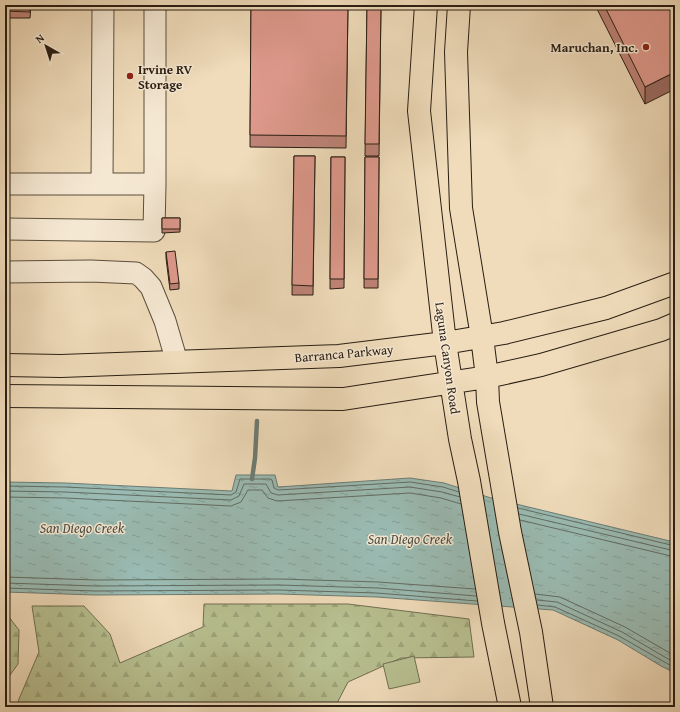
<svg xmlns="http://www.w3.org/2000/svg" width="680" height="712" font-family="'Gentium Book Plus',serif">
<defs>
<pattern id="forest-firs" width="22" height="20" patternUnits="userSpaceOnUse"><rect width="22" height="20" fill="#b8c091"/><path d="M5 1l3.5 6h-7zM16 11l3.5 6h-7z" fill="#9ea57c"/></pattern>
<pattern id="water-ripples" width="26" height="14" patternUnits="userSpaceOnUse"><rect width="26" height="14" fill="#9abbb3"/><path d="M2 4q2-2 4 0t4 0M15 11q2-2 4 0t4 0" fill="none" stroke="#85a099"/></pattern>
</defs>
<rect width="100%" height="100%" fill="#f0dcbb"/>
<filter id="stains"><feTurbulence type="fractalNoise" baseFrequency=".005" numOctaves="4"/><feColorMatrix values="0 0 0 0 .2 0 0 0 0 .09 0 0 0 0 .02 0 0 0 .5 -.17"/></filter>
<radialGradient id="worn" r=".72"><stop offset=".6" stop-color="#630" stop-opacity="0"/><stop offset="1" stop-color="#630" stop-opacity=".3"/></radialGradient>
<!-- forest -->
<path fill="url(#forest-firs)" stroke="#706f52" d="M 204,604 L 348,604 L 469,619 L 474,657 L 401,658 L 348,682 L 335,707 L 17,707 L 19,699 L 39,652 L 32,606 L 84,606 L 110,634 L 120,663 L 203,627 Z
M 5,612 L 19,630 L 18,664 L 5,682 Z"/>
<!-- pitch -->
<path fill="#b8c091" stroke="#706f52" d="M 414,656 L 420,682 L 389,689 L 383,664 Z"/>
<!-- water -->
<path fill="url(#water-ripples)" stroke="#6d7c73" d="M 236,475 L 275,475 L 278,487 L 410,478 L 444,483 L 491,498 L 674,542 L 675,543 L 675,673 L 661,666 L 618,640 L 553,610 L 377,597 L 279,594 L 95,595 L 5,592 L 5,482 L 65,483 L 232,491 Z"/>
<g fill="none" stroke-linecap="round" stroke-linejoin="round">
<!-- shore -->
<path stroke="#626c63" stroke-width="1" d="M 5,486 L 65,487 L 231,495 L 236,492 L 240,479 L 270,479 L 272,480 L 274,488 L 278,490 L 410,482 L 443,487 L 459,492
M 5,491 L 65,492 L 231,500 L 239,496 L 244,484 L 266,484 L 271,493 L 278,495 L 410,487 L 442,492 L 460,497
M 5,497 L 65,498 L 231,506 L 241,502 L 248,490 L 262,490 L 268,498 L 277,501 L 410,493 L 441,498 L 461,504
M 518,508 L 675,546
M 519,514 L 675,551
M 520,520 L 675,557
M 5,577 L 96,580 L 280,579 L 378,582 L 475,589
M 5,583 L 96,586 L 279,585 L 378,588 L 476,596
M 5,588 L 95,591 L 279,590 L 377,593 L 477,601
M 535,594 L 560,597 L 625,627 L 675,656
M 537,600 L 557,602 L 622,632 L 675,663
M 538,605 L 555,607 L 619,636 L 675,668"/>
<!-- stream -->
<path stroke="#6d7c73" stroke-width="4.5" d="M 252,479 L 255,458 L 257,421"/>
<defs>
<path id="minor" d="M 5,184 L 155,184 L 155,5
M 102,184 L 103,5
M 5,229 L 154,231 L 155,184
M 5,272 L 91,271 L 136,273 L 143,278 L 151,287 L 165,321 L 177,362"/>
<path id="major" d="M 426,5 L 419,111 L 445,343 L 460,439 L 469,481 L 493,623 L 510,707
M 459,5 L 456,52 L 461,208 L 482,337 L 487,377 L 488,402 L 510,532 L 531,632 L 542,707
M 5,365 L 61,366 L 339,356 L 445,343 L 504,333 L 606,308 L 675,283
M 5,396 L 343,399 L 487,377 L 541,365 L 661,330 L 675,324"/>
</defs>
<!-- minor casing -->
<use href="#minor" stroke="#5b4e3d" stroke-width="23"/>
<!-- major casing -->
<use href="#major" stroke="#291e13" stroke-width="24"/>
<!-- minor -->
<use href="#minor" stroke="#f5e8d3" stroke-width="21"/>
<!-- major -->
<use href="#major" stroke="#f0dcbb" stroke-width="22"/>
</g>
<!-- wall -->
<path fill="#bf8478" stroke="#291e13" d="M 5,5 L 31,5 L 30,18 L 5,18 Z
M 251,5 L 348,5 L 346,148 L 250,147 Z
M 367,5 L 381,5 L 379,156 L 365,156 Z
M 595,5 L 675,5 L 645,104 Z
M 294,156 L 315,156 L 313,295 L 292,295 Z
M 331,157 L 345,157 L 344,288 L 330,289 Z
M 365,157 L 379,157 L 378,288 L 364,288 Z
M 162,218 L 180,218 L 180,232 L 162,233 Z
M 166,252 L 179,283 L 179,289 L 170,290 L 166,258 Z"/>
<!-- shaded-wall -->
<path fill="#9b6b62" stroke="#291e13" d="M 675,72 L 675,89 L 645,104 L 645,87 Z"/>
<!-- building -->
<path fill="#de998c" stroke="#291e13" d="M 5,5 L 30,5 L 30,12 L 5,11 Z
M 251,5 L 348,5 L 346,136 L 250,135 Z
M 367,5 L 381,5 L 379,144 L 365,144 Z
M 604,5 L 675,5 L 675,72 L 645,87 Z
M 294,156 L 315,156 L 313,286 L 292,285 Z
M 331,157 L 345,157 L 344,279 L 330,279 Z
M 365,157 L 379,157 L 378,279 L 364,279 Z
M 162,218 L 180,218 L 180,229 L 162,229 Z
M 175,251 L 179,283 L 170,284 L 166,252 Z"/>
<!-- markers -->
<g fill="#8f2418" stroke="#f5e8d3" stroke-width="1.5">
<circle cx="646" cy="47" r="4"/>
<circle cx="130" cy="76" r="4"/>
</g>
<g text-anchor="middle" stroke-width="3" stroke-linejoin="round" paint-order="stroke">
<!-- poi labels -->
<g font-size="13" font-weight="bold" fill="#291e13" stroke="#f5e8d3" text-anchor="end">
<text x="638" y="52">Maruchan, Inc.</text>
<text x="138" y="74" text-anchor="start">Irvine RV<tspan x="138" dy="15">Storage</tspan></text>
</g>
<!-- street labels -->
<g font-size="13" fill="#291e13" stroke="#f5e8d3">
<text transform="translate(344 353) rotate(-5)" y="5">Barranca Parkway</text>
<text transform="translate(448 358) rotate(82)" y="5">Laguna Canyon Road</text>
</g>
<!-- water labels -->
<g font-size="14" font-style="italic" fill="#4b4d43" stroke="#f5e8d3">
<text x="82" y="533">San Diego Creek</text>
<text x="410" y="544">San Diego Creek</text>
</g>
</g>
<!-- margin -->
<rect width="680" height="712" fill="none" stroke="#f0dcbb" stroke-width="20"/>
<rect x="6" y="6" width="668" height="700" fill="none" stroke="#291e13" stroke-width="2"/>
<rect x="10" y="10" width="660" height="692" fill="none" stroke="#291e13"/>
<!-- north arrow -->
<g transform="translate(46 46) rotate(321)" stroke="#f5e8d3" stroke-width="3" paint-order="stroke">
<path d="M0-3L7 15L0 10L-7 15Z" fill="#291e13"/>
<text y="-6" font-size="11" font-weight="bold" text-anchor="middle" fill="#291e13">N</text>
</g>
<rect width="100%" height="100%" filter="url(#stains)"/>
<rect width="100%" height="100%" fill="url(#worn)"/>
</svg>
